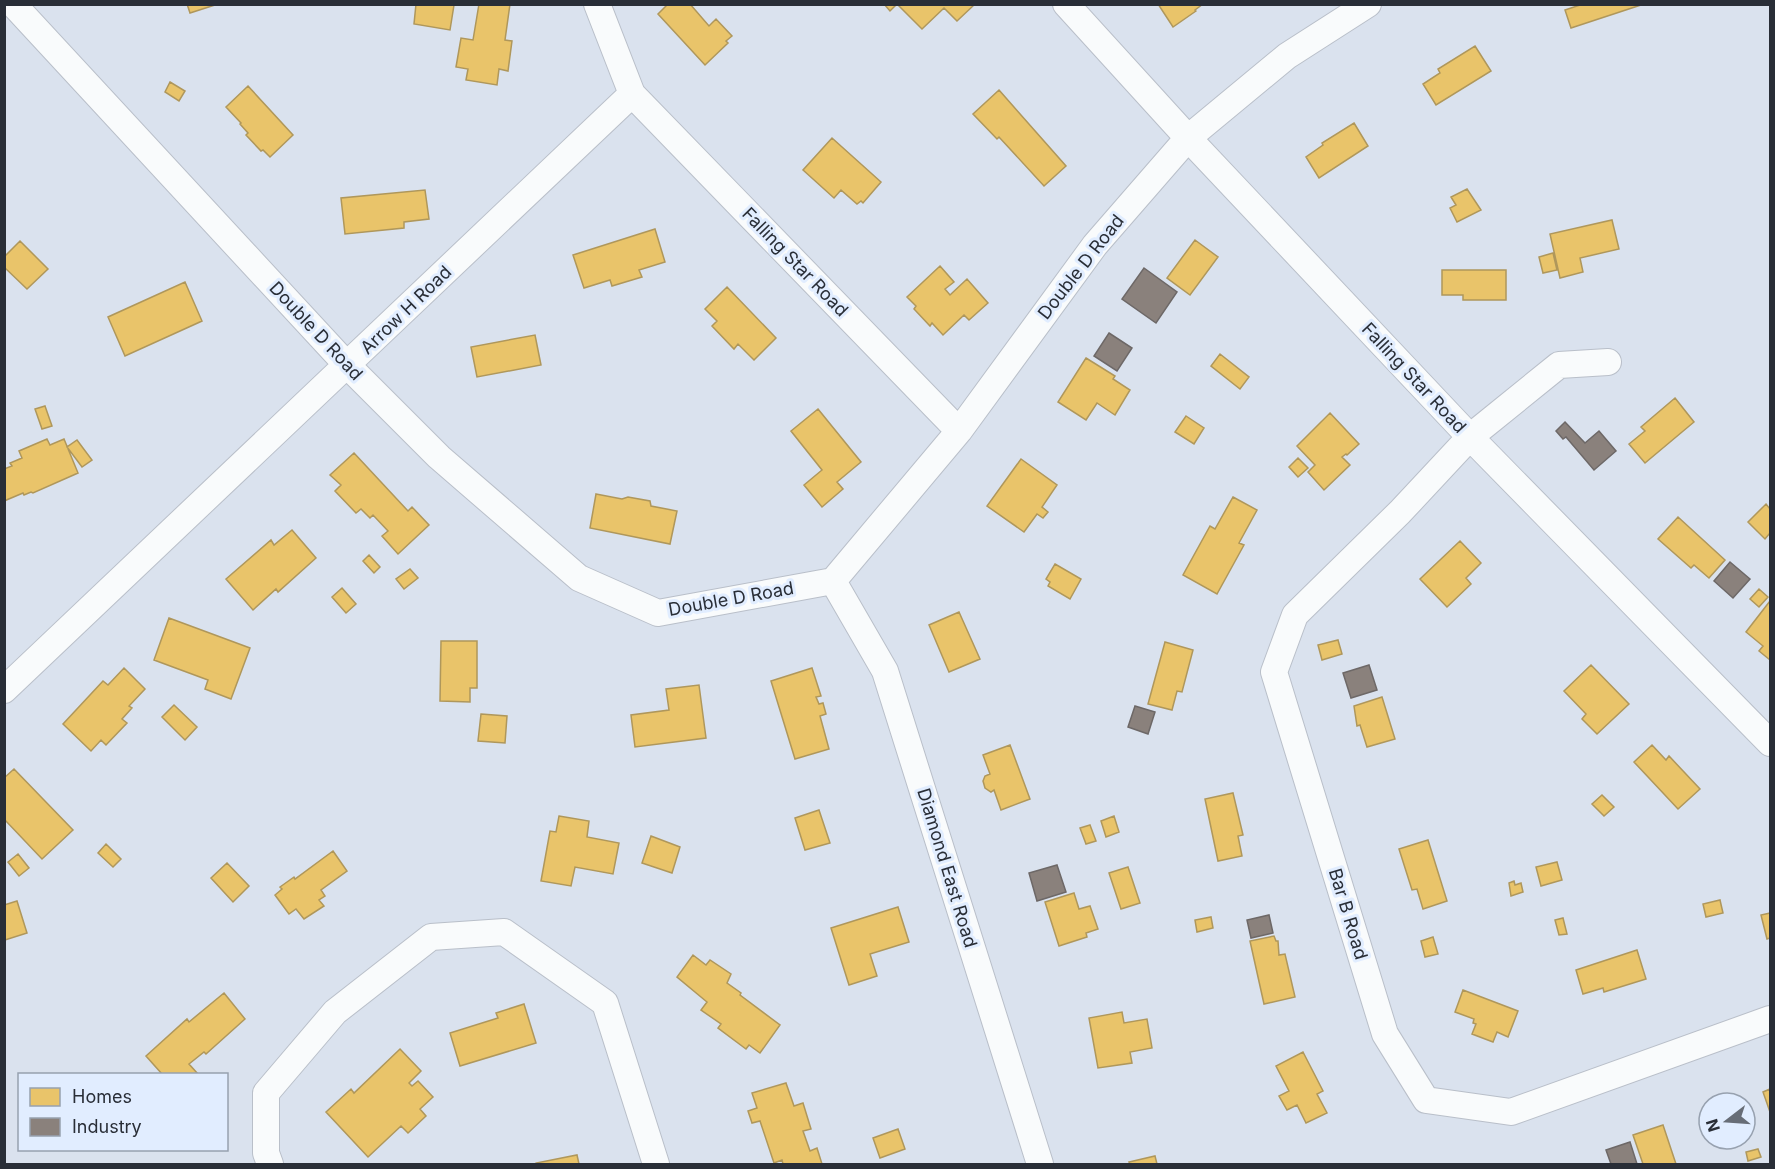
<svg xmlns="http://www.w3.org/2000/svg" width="1775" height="1169" font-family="Inter,sans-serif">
<rect width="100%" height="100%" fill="#dae2ee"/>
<!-- homes -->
<path fill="#e9c46a" stroke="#af975b" stroke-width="1.5" d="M 187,4 L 218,4 L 190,13 Z
M 416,4 L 454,5 L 450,30 L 414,24 Z
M 479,4 L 510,4 L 505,40 L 512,41 L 508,71 L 499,69 L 497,85 L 466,80 L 468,69 L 456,67 L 461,38 L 473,40 Z
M 668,4 L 690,4 L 709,26 L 716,19 L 732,36 L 726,41 L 728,43 L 705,65 L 658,14 Z
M 884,4 L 897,4 L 890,11 Z
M 897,4 L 974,4 L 974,5 L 957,21 L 944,8 L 922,29 Z
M 1158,4 L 1203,4 L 1195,10 L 1196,11 L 1173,27 Z
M 1583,4 L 1644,4 L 1571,28 L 1565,10 Z
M 1475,46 L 1491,71 L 1436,105 L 1423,84 L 1440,73 L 1438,69 Z
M 170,82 L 185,91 L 179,101 L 165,92 Z
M 248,86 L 293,135 L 270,157 L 263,150 L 261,151 L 246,135 L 248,133 L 240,124 L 241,123 L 226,107 Z
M 999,90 L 1066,166 L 1044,186 L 999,137 L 997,139 L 973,114 Z
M 1354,123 L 1368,146 L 1319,178 L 1306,157 L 1323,145 L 1322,143 Z
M 832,138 L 881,182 L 863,203 L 861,201 L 857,204 L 841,190 L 834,198 L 803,170 Z
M 1467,189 L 1481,210 L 1457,222 L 1450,208 L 1456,205 L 1451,197 Z
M 425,190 L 429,219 L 404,222 L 404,228 L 345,234 L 341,198 Z
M 1612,220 L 1619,249 L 1580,258 L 1583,272 L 1560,278 L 1550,234 Z
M 655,229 L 665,262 L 639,270 L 642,277 L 612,286 L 610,280 L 584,288 L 573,255 Z
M 1195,240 L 1218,257 L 1190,295 L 1167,278 Z
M 20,241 L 48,269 L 27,289 L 4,267 L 4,257 Z
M 1553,253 L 1557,270 L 1543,273 L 1539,257 Z
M 940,266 L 954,282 L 945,289 L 950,295 L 967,279 L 988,303 L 969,320 L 964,315 L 943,335 L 932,323 L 930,326 L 914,309 L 916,306 L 907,297 Z
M 1442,270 L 1506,270 L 1506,300 L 1463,300 L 1463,295 L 1442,295 Z
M 185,282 L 202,321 L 125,356 L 108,317 Z
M 727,287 L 776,338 L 754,360 L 738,344 L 734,349 L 712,326 L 717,321 L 705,309 Z
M 535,335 L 541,365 L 477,377 L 471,347 Z
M 1220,354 L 1249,377 L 1240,389 L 1211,366 Z
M 1086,358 L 1115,376 L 1113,379 L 1130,390 L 1115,415 L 1097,403 L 1086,420 L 1058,402 Z
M 1675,398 L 1694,422 L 1645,463 L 1629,444 L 1645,431 L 1641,427 Z
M 45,406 L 52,426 L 42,429 L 35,409 Z
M 818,409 L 861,462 L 837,482 L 843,489 L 822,507 L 804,485 L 822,470 L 791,431 Z
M 1330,413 L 1359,444 L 1347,455 L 1346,454 L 1342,457 L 1350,465 L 1324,490 L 1308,472 L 1315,465 L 1297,446 Z
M 1186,416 L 1204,428 L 1194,444 L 1175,432 Z
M 47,439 L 50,445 L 64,439 L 78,473 L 33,493 L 31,492 L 24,495 L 23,493 L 4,501 L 4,469 L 12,466 L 10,463 L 22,458 L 19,451 Z
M 77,440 L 92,460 L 82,467 L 67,447 Z
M 354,453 L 408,511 L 412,507 L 429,525 L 398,554 L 382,536 L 388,531 L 373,515 L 370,518 L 361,509 L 356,513 L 335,491 L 341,485 L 330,475 Z
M 1298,458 L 1308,468 L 1298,477 L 1289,467 Z
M 1021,459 L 1057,485 L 1042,507 L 1048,512 L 1043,518 L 1037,514 L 1024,532 L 987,506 Z
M 596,494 L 622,499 L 628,497 L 650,501 L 651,506 L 677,511 L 670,544 L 590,528 Z
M 1233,497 L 1257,510 L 1239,543 L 1244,545 L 1217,594 L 1183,575 L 1210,526 L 1215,529 Z
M 1766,504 L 1770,509 L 1770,533 L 1765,539 L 1748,522 Z
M 1678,517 L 1725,560 L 1709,578 L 1694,565 L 1691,568 L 1658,539 Z
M 292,530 L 316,558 L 278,592 L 276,589 L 253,610 L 226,579 L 271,540 L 274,545 Z
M 1460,541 L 1481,563 L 1466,578 L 1471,584 L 1447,607 L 1420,579 Z
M 369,555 L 380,567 L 374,573 L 363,561 Z
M 1055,564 L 1081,579 L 1070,599 L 1048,586 L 1050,582 L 1046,579 Z
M 410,569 L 418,578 L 404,589 L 396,579 Z
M 342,588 L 356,604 L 346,613 L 332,597 Z
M 1759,589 L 1768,597 L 1759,607 L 1750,599 Z
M 1770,601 L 1770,660 L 1759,651 L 1763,646 L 1746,632 Z
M 959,612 L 980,659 L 949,672 L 929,625 Z
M 169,618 L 250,648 L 231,699 L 205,689 L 208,680 L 154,660 Z
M 1338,640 L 1342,654 L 1322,660 L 1318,645 Z
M 441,641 L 477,641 L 477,688 L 470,688 L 470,702 L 440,701 Z
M 1165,642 L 1193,650 L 1182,692 L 1177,691 L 1172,710 L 1148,704 Z
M 1591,665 L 1629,704 L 1597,734 L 1582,719 L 1586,714 L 1564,691 Z
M 124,668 L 145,689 L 129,706 L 132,708 L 122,719 L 127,723 L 106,745 L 101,740 L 91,751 L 63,724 L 103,681 L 108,685 Z
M 812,668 L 821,696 L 816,697 L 819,704 L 823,703 L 826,714 L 820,716 L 829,749 L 795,759 L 771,681 Z
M 699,685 L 706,738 L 635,747 L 631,715 L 669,710 L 666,689 Z
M 1382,697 L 1395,739 L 1367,747 L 1360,725 L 1357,726 L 1354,706 Z
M 174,705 L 197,727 L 185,740 L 162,717 Z
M 481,714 L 507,716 L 505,743 L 478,741 Z
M 1010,745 L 1030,799 L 1001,810 L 994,790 L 991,792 L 985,788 L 983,781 L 985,776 L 990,774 L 983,755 Z
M 1652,745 L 1666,760 L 1669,756 L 1700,789 L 1678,809 L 1634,762 Z
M 14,769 L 73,830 L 42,859 L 4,819 L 4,778 Z
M 1233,793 L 1243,835 L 1238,836 L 1242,856 L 1218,861 L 1205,799 Z
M 1602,795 L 1614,807 L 1604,816 L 1592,804 Z
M 819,810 L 830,843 L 805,850 L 795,818 Z
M 559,816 L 589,821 L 587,837 L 619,843 L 613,874 L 575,867 L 571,886 L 541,881 L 550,831 L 556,832 Z
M 1114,816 L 1119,832 L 1106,837 L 1101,821 Z
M 1090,825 L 1096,841 L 1086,844 L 1080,828 Z
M 651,836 L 680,847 L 672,873 L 642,863 Z
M 1428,840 L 1447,901 L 1423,909 L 1417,889 L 1412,890 L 1399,849 Z
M 106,844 L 121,859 L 113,867 L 98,853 Z
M 333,851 L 347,871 L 321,890 L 325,896 L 319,900 L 324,906 L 304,919 L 296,909 L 289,914 L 275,895 L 282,889 L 280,887 L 294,877 L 295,879 Z
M 18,854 L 29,868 L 19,876 L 8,862 Z
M 1557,862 L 1562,880 L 1541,886 L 1536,867 Z
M 227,863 L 249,886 L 233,902 L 211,878 Z
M 1128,867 L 1140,903 L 1121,909 L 1109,873 Z
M 1514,881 L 1515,885 L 1521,883 L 1523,892 L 1511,896 L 1509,883 Z
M 1074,893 L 1079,909 L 1090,906 L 1098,929 L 1086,933 L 1087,937 L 1059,946 L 1045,902 Z
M 1720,900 L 1723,913 L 1706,917 L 1703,904 Z
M 17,901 L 27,933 L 5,940 L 4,905 Z
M 898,907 L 909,942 L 870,954 L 877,976 L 849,985 L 831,928 Z
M 1770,913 L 1770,938 L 1767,939 L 1761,915 Z
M 1211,917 L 1213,928 L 1197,932 L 1195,920 Z
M 1563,918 L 1567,934 L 1559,935 L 1555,920 Z
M 1274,936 L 1276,941 L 1278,941 L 1279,955 L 1285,954 L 1295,997 L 1264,1004 L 1250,941 Z
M 1433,937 L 1438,954 L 1425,957 L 1421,941 Z
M 1637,950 L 1646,979 L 1604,992 L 1603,988 L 1583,994 L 1576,970 Z
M 693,955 L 706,965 L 710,960 L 731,974 L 727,983 L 741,993 L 740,995 L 780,1025 L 760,1053 L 749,1045 L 746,1049 L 718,1028 L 721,1024 L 701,1010 L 707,1002 L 677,977 Z
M 1463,990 L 1518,1011 L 1508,1037 L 1497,1032 L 1493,1042 L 1472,1034 L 1476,1024 L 1473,1023 L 1474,1019 L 1455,1012 Z
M 224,993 L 245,1019 L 206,1054 L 204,1052 L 189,1064 L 198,1074 L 162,1074 L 146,1056 L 187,1019 L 189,1022 Z
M 524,1004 L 536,1043 L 460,1066 L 450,1033 L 498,1018 L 496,1013 Z
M 1122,1012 L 1124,1023 L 1147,1019 L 1152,1048 L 1130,1052 L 1132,1063 L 1098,1068 L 1089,1018 Z
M 400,1049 L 421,1071 L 409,1083 L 412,1086 L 418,1081 L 433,1097 L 420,1109 L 426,1116 L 408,1133 L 401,1126 L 368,1157 L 326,1112 L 351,1089 L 354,1093 Z
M 1303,1052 L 1323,1091 L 1317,1094 L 1327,1113 L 1306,1123 L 1297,1105 L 1287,1110 L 1279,1096 L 1289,1091 L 1276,1066 Z
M 786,1083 L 794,1106 L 803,1103 L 811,1129 L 803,1131 L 810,1151 L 817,1148 L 822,1164 L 783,1164 L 782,1160 L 774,1163 L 760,1121 L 752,1123 L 748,1111 L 757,1108 L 752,1093 Z
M 1770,1089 L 1770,1112 L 1763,1092 Z
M 1663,1125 L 1676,1164 L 1643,1164 L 1633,1135 Z
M 898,1129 L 905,1149 L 880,1158 L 873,1138 Z
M 1758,1149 L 1761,1157 L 1748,1161 L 1746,1152 Z
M 577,1155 L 579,1164 L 536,1164 L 536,1163 Z
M 1155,1156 L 1157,1164 L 1130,1164 L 1129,1162 Z"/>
<!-- industry -->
<path fill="#8a817c" stroke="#6d6867" stroke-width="1.5" d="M 1144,268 L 1177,292 L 1156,323 L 1122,299 Z
M 1109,333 L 1132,348 L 1117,371 L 1094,356 Z
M 1565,422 L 1585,443 L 1599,431 L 1616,451 L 1594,470 L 1566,437 L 1563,439 L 1556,431 Z
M 1730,562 L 1750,579 L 1733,598 L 1714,581 Z
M 1369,665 L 1377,690 L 1351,698 L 1343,673 Z
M 1135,706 L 1155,712 L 1148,734 L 1128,727 Z
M 1057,865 L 1066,892 L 1037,901 L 1029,873 Z
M 1269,915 L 1273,933 L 1251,938 L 1247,920 Z
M 1630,1142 L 1637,1164 L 1611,1164 L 1606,1150 Z"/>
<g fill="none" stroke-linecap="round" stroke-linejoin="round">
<defs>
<path id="street" d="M 13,4 L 347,365 L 439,457 L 579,578 L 658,613 L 833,581 L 959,431 L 1095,245 L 1188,138 L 1287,56 L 1368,4
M 1066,4 L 1188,138 L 1470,437 L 1770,743
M 632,94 L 959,431
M 1608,362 L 1559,365 L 1470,437 L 1400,512 L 1295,615 L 1274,672 L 1385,1034 L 1426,1100 L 1511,1112 L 1770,1019
M 833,581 L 885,671 L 1040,1164
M 4,690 L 632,94 L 597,4
M 270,1164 L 266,1153 L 266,1093 L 335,1012 L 431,937 L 504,932 L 605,1003 L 656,1164"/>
</defs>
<!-- street casing -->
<use href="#street" stroke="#b9bfc9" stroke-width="28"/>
<!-- street -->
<use href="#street" stroke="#f9fbfc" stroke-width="26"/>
</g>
<g text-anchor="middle" stroke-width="6" stroke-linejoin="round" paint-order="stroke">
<!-- street labels -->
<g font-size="18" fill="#292e37" stroke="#e1edff">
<text transform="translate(795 262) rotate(46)" y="6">Falling Star Road</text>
<text transform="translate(1081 267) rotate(-52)" y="6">Double D Road</text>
<text transform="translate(406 310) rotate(-44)" y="6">Arrow H Road</text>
<text transform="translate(316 331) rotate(47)" y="6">Double D Road</text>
<text transform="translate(1414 378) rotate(47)" y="6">Falling Star Road</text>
<text transform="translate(731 599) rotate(-10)" y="6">Double D Road</text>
<text transform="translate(947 868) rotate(73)" y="6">Diamond East Road</text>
<text transform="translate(1348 914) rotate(73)" y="6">Bar B Road</text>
</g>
</g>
<!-- border -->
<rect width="1775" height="1169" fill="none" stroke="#292e37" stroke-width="12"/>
<!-- legend -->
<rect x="18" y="1073" width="210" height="78" fill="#e1edff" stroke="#97a1af" stroke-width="1.5"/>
<rect x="30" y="1088" width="30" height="18" fill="#e9c46a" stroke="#97a1af" stroke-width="1.5"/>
<text x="72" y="1103" font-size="18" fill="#292e37">Homes</text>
<rect x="30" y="1118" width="30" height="18" fill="#8a817c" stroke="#97a1af" stroke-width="1.5"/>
<text x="72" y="1133" font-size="18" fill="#292e37">Industry</text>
<!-- north arrow -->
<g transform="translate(1727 1121) rotate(253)"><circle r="28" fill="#e1edff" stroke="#97a1af" stroke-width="1.5"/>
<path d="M0-4.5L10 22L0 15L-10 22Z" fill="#676d77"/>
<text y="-9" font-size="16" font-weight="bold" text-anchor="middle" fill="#292e37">N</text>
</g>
</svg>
